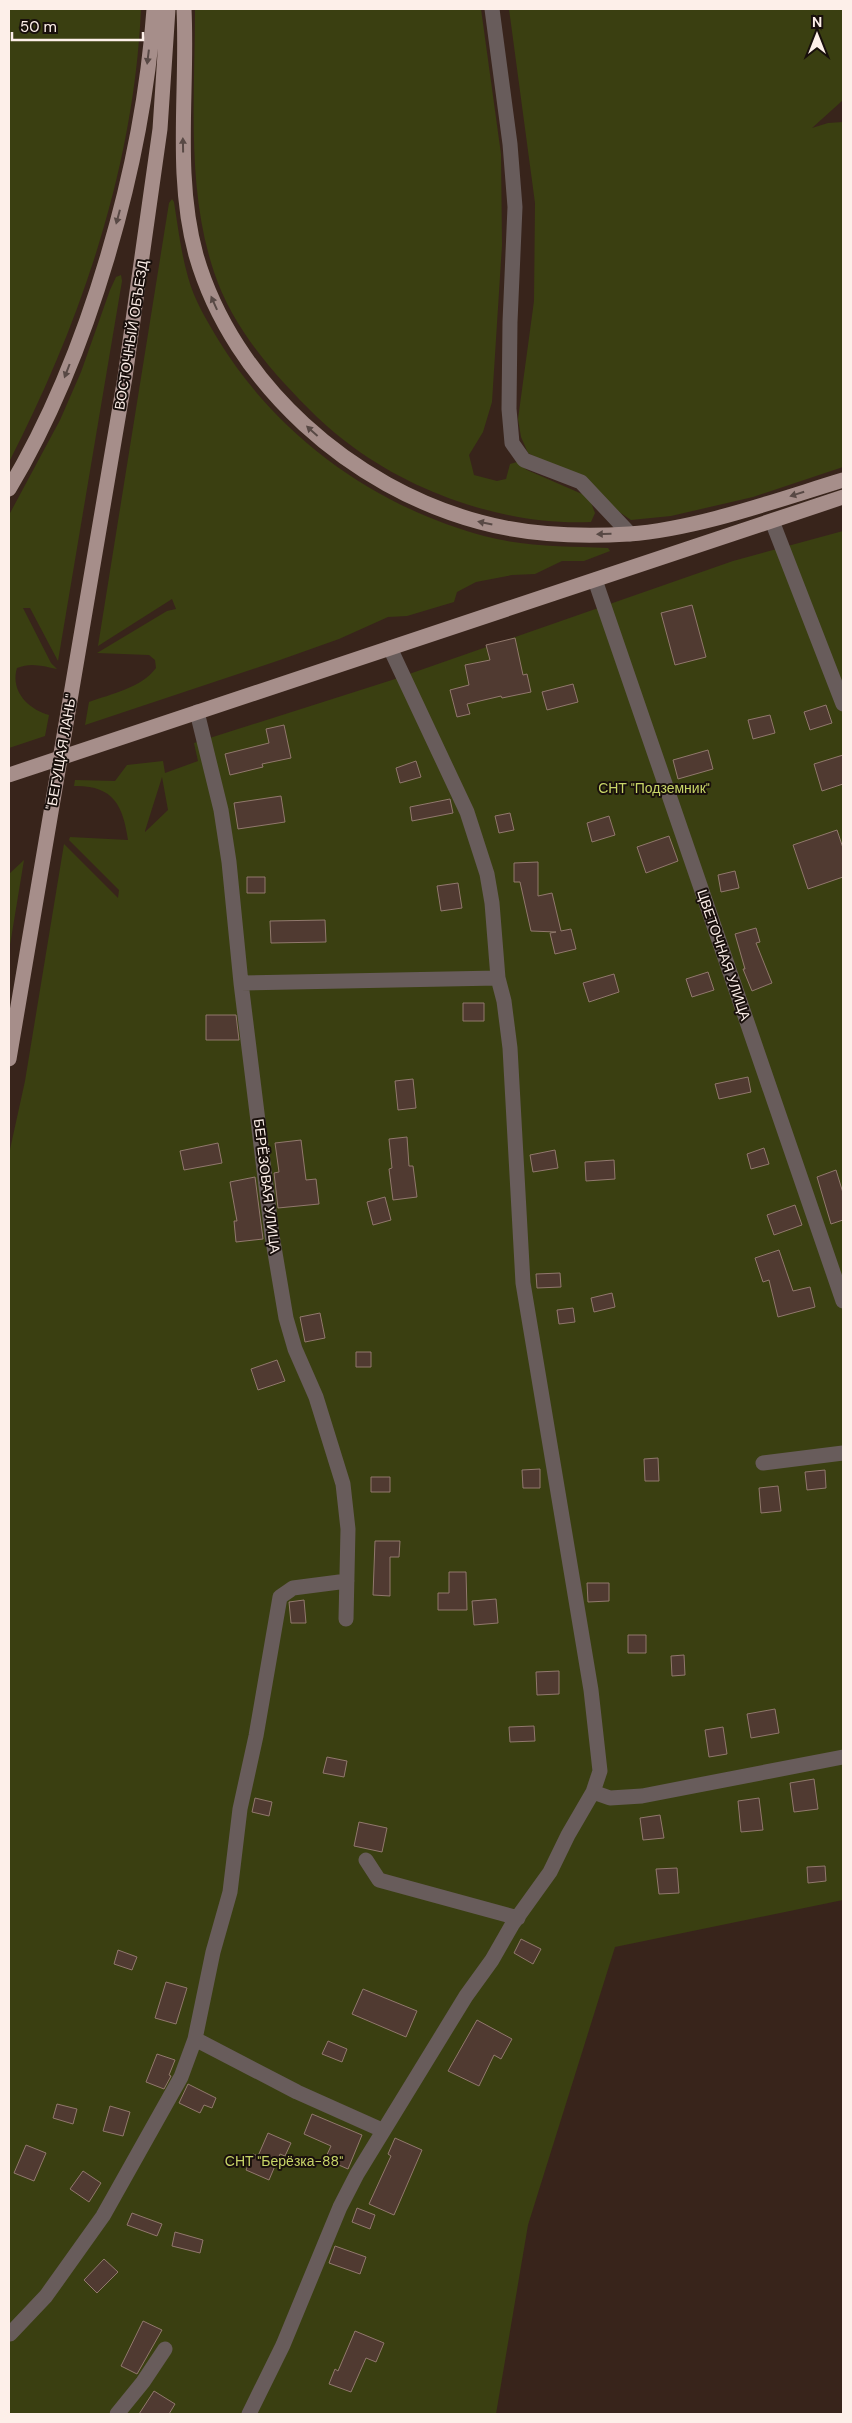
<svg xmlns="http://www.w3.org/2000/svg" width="852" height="2423" font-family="'DM Sans',sans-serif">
<rect width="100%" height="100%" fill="#38241b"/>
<!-- green -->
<path fill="#3a3f11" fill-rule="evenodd" d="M 9,9 L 141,9 C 134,167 81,322 9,462 Z
M 195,9 L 481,9 L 501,154 L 502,245 L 492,402 L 483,432 L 469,455 L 474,475 L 497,481 L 506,479 L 510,464 L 517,462 L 527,470 L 589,497 L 595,513 L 591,522 C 510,526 418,495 353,447 C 328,429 305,406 284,383 C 254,350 228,314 214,272 C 186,188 195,96 195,9 Z
M 509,9 L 843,9 L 843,100 L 812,128 L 828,123 L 843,122 L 843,467 L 753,497 L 671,516 L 631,520 L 549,464 L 528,453 L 521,437 L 518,419 L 534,301 L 535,203 Z
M 172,199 L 174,202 C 178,227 181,253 188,277 C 194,300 207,321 219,341 C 278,437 376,507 484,536 C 525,547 567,546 608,548 L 610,551 L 584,561 L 562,561 L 535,574 L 512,575 L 476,582 L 457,592 L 454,602 L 407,616 L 388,617 L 339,639 L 280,660 L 85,725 L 89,702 C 111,694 141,688 156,668 L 155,660 L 149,655 L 97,653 L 167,611 L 176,609 L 172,599 L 98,646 L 169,203 Z
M 121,275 L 122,281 L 58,661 L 30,608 L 23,608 L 51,663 L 57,669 C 43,666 31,662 17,668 C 10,691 28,709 49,715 L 45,736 L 9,748 L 9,515 L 60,420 L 81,372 L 110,290 L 116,277 Z
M 843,531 L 843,1900 L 615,1947 L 528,2225 L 496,2414 L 9,2414 L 9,1154 L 25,1081 L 64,844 L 118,898 L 119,890 L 69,840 L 70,837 L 128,840 C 123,805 113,785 74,786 L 75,780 L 115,781 L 127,765 L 163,761 L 165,773 L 198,761 L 194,743 L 392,680 L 733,561 ZM 162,777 L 168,810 L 145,832 L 145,831 Z
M 24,860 L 9,951 L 9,874 Z"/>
<!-- building -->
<path fill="#503a31" stroke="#91786d" d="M 692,605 L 706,657 L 675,665 L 661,613 Z
M 515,638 L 523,675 L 527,674 L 531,692 L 502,698 L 501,696 L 467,704 L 470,714 L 457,717 L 450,690 L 469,685 L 465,665 L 490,660 L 486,645 Z
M 573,684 L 578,702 L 547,710 L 542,692 Z
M 826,705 L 832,723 L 810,730 L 804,712 Z
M 770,715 L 775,733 L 753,739 L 748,720 Z
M 284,725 L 291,758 L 262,764 L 263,767 L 230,775 L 225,754 L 269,743 L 266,729 Z
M 708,750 L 713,769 L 678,779 L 673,760 Z
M 843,755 L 843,784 L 822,791 L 814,764 Z
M 416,761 L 421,777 L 400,783 L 396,768 Z
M 281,796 L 285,822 L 238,829 L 234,803 Z
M 450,799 L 453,813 L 412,821 L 410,807 Z
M 510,813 L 514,830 L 499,833 L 495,816 Z
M 609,816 L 615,835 L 592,842 L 587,823 Z
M 837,830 L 843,848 L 843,877 L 808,889 L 793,845 Z
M 669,836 L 678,861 L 646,873 L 637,847 Z
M 538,862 L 538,896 L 552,893 L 561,931 L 571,929 L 576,949 L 555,954 L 550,933 L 556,932 L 531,931 L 520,882 L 514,882 L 514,863 Z
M 735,871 L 739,888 L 721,892 L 718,875 Z
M 247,877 L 265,877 L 265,893 L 247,893 Z
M 458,883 L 462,908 L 441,911 L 437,886 Z
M 325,920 L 326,942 L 271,943 L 270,921 Z
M 756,928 L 760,942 L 756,943 L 772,983 L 752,991 L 743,969 L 745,969 L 735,934 Z
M 708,972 L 714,990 L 692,997 L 686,979 Z
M 614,974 L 619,992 L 589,1002 L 583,983 Z
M 463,1003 L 484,1003 L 484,1021 L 463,1021 Z
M 206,1015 L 236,1015 L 239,1040 L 206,1040 Z
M 748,1077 L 751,1092 L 719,1099 L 715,1084 Z
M 413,1079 L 416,1108 L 398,1110 L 395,1081 Z
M 407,1137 L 409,1166 L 413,1166 L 417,1197 L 393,1200 L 389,1169 L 392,1168 L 389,1139 Z
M 301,1140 L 306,1180 L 316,1179 L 319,1204 L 278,1208 L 274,1173 L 279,1172 L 275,1143 Z
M 218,1143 L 222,1163 L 184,1170 L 180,1151 Z
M 764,1148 L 769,1164 L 751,1169 L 747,1154 Z
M 555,1150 L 558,1168 L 533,1172 L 530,1155 Z
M 614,1160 L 615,1179 L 586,1181 L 585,1162 Z
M 836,1170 L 843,1193 L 843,1220 L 831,1224 L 817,1177 Z
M 255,1177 L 263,1239 L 236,1242 L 234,1221 L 237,1221 L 230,1182 Z
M 385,1197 L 391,1220 L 373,1225 L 367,1202 Z
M 795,1205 L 802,1225 L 774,1235 L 767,1215 Z
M 779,1250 L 793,1291 L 810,1287 L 815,1307 L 778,1317 L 769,1280 L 763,1282 L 755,1258 Z
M 560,1273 L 561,1287 L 537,1288 L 536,1274 Z
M 612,1293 L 615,1307 L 594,1312 L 591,1298 Z
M 573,1308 L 575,1322 L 559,1324 L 557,1310 Z
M 320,1313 L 325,1338 L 305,1342 L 300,1317 Z
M 356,1352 L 371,1352 L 371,1367 L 356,1367 Z
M 277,1360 L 285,1381 L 258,1390 L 251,1369 Z
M 658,1458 L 659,1481 L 645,1481 L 644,1459 Z
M 540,1469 L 540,1488 L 523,1488 L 522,1470 Z
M 825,1470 L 826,1488 L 807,1490 L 805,1472 Z
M 371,1477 L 390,1477 L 390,1492 L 371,1492 Z
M 778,1486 L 781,1511 L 761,1513 L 759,1488 Z
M 375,1541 L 400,1541 L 399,1557 L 390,1557 L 390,1596 L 373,1595 Z
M 449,1572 L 466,1572 L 467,1610 L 438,1610 L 438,1593 L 449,1593 Z
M 587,1583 L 609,1583 L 609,1601 L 588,1602 Z
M 496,1599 L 498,1623 L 474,1625 L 472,1601 Z
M 304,1600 L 306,1623 L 291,1623 L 289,1602 Z
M 628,1635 L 646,1635 L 646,1653 L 628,1653 Z
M 684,1655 L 685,1675 L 672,1676 L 671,1656 Z
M 559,1671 L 559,1694 L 537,1695 L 536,1672 Z
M 775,1709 L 779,1733 L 751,1738 L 747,1714 Z
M 534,1726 L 535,1741 L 510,1742 L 509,1727 Z
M 723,1727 L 727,1754 L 709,1757 L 705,1730 Z
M 327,1757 L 347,1761 L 344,1777 L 323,1773 Z
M 814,1779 L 818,1809 L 794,1812 L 790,1783 Z
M 255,1798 L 272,1802 L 269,1816 L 252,1812 Z
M 759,1798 L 763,1830 L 741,1832 L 738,1801 Z
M 660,1815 L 664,1838 L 643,1840 L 640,1818 Z
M 359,1822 L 387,1828 L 382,1852 L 354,1846 Z
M 825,1866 L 826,1881 L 808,1883 L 807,1867 Z
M 677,1868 L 679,1893 L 659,1894 L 656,1869 Z
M 521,1939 L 541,1949 L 533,1964 L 514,1953 Z
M 118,1950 L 137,1957 L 132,1970 L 114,1964 Z
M 166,1982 L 187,1988 L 176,2024 L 155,2018 Z
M 363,1989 L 417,2011 L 406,2037 L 352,2014 Z
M 477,2020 L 512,2039 L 501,2059 L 494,2055 L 479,2086 L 448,2071 Z
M 328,2041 L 347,2049 L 342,2062 L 322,2054 Z
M 157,2054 L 175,2060 L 169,2075 L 171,2076 L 164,2089 L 146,2082 Z
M 188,2084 L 216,2098 L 212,2108 L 204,2105 L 200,2113 L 179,2103 Z
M 57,2104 L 77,2109 L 73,2124 L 53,2118 Z
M 110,2106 L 130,2112 L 123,2136 L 103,2131 Z
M 312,2114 L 362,2135 L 348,2169 L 325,2159 L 331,2146 L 304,2134 Z
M 268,2133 L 291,2143 L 285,2156 L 280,2154 L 269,2180 L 246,2170 L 253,2154 L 258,2156 Z
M 395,2138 L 422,2150 L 394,2215 L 369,2204 L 391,2156 L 388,2154 Z
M 26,2145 L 46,2153 L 34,2181 L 14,2173 Z
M 83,2171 L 101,2183 L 89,2202 L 70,2189 Z
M 357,2208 L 375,2215 L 370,2229 L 352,2222 Z
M 132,2213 L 162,2224 L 157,2236 L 127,2225 Z
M 175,2232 L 203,2240 L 200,2253 L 172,2246 Z
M 335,2246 L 366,2257 L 360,2274 L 329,2263 Z
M 104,2259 L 118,2272 L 97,2293 L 84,2280 Z
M 143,2321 L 162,2330 L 137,2374 L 121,2366 Z
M 355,2331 L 384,2343 L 376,2362 L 366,2358 L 351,2392 L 329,2384 L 335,2369 L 338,2371 Z
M 154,2391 L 175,2404 L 169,2414 L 139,2414 Z"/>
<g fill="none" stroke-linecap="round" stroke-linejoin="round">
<!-- minor -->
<path stroke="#685c5b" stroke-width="15" d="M 492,9 L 510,144 L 515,207 L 510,322 L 509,409 L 512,443 L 524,460 L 581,482 L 630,534
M 772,521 L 843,704
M 595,580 L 843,1301
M 197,712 L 221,810 L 229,862 L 241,983 L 272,1235 L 286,1318 L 295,1349 L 316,1397 L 343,1484 L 348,1529 L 346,1619
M 241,983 L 498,978
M 763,1463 L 843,1453
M 593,1792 L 610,1798 L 642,1796 L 843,1757
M 366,1860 L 379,1880 L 518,1918
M 195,2039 L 213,1952 L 230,1892 L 240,1809 L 256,1736 L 280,1597 L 293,1588 L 347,1581
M 10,2334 L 46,2296 L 103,2216 L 181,2077 L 195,2039 L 297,2092 L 382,2130
M 117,2414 L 143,2382 L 165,2349
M 249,2414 L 283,2345 L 340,2207 L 357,2174 L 466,1996 L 492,1960 L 512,1925 L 550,1872 L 568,1835 L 593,1792 L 600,1771 L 591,1690 L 523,1283 L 510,1048 L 504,1001 L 498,978 L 492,903 L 487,874 L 467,812 L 390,648"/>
<!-- major -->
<path stroke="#a68e8a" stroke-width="15" d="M 184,9 C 188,90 174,175 196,255 C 233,384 352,488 480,522 C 527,535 580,537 629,534 C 697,529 777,500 843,480
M 9,489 C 89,355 143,165 154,9
M 9,775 L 843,497
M 9,1059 L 125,377 L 160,129 L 168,9"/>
</g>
<!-- one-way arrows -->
<defs><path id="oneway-solid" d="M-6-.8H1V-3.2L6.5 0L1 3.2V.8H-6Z" transform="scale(1.25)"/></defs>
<g fill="#584945">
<use href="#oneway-solid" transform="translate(148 57) rotate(97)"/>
<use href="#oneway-solid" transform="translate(183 145) rotate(-91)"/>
<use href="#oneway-solid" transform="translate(118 217) rotate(105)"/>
<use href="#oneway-solid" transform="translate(214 303) rotate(-114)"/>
<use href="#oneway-solid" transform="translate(67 371) rotate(111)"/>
<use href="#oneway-solid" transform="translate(312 431) rotate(-138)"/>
<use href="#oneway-solid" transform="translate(797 494) rotate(163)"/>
<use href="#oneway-solid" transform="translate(485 523) rotate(-168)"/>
<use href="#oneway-solid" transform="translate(604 534) rotate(179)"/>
</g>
<g text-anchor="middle" stroke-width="4" stroke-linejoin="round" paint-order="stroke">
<!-- street labels -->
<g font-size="14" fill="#fdefe9" stroke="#19100c">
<text transform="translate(131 335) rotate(-81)" y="5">ВОСТОЧНЫЙ ОБЪЕЗД</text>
<text transform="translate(61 752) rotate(-80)" y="5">"БЕГУЩАЯ ЛАНЬ"</text>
<text transform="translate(724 955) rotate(71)" y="5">ЦВЕТОЧНАЯ УЛИЦА</text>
<text transform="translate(267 1186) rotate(83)" y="5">БЕРЁЗОВАЯ УЛИЦА</text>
</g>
<!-- park labels -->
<g font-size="14" fill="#c8d568" stroke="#19100c">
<text x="654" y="793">СНТ "Подземник"</text>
<text x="284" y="2166">СНТ "Берёзка-88"</text>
</g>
</g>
<!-- border -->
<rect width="852" height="2423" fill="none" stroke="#fdefe9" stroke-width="20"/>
<!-- north arrow -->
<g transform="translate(817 35)" stroke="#19100c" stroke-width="4" paint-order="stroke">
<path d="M0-4L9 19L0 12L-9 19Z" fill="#fdefe9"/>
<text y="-8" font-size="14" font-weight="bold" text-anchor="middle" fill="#fdefe9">N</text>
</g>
<!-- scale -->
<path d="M12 32v8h131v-8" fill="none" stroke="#fdefe9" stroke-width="2.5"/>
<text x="20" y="32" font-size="15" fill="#fdefe9" stroke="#19100c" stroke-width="4" paint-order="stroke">50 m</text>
</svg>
